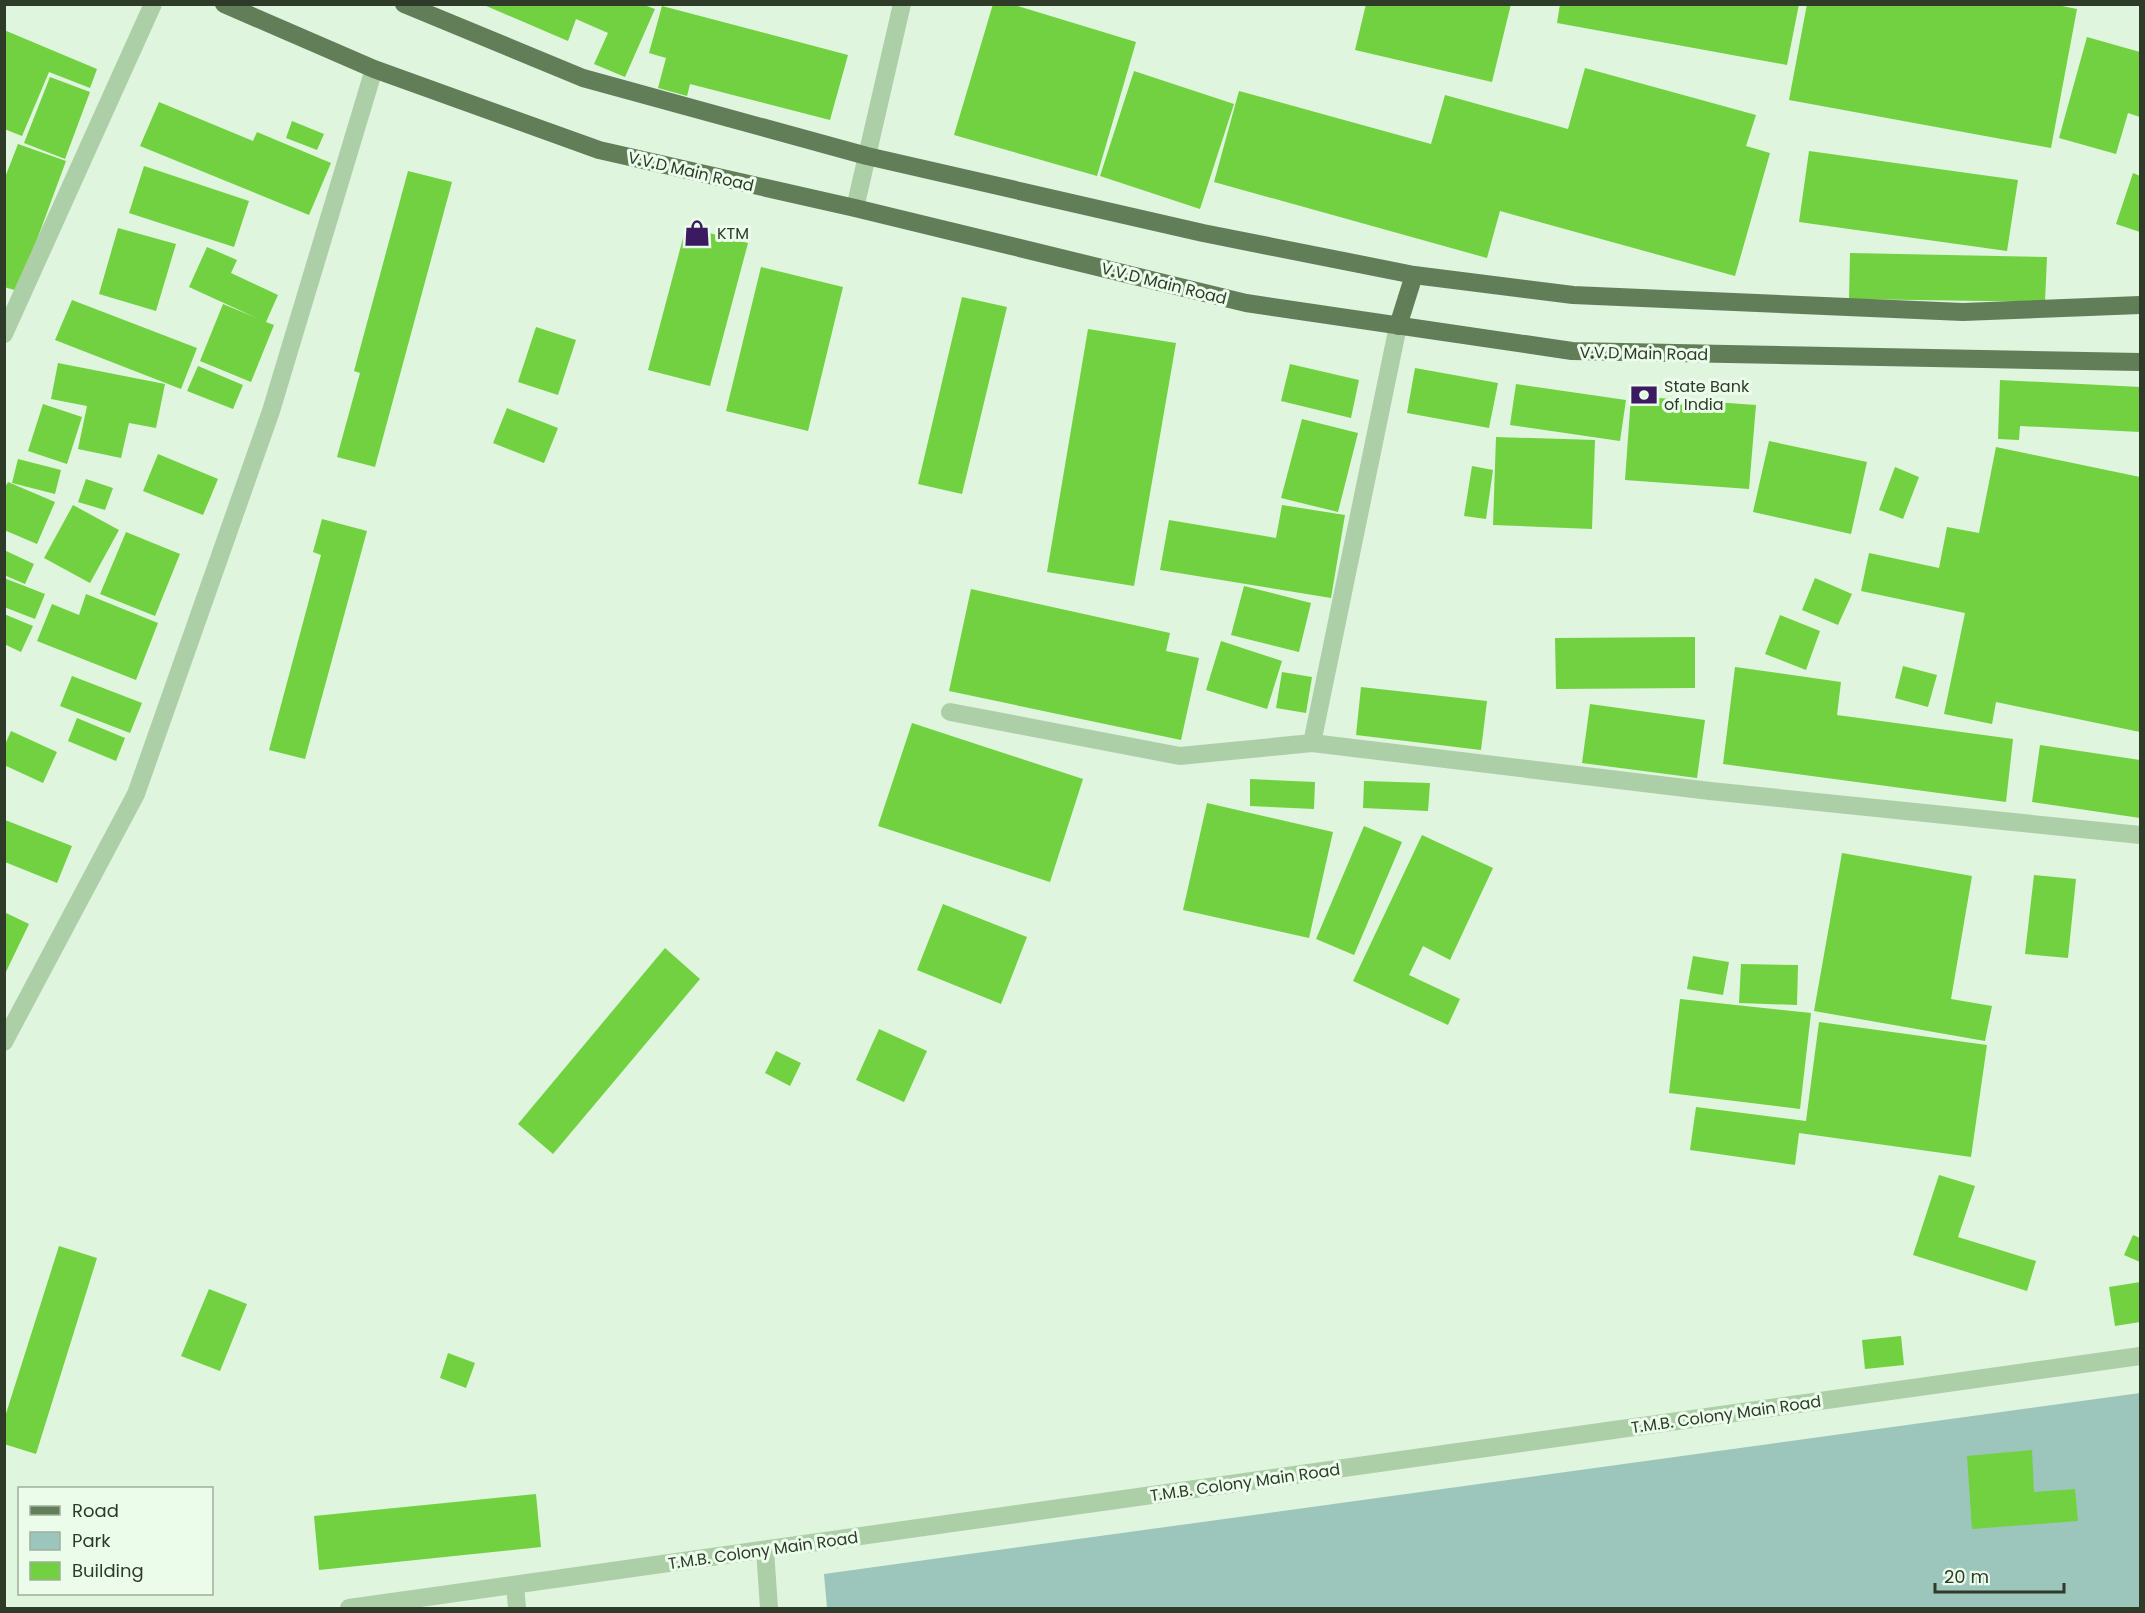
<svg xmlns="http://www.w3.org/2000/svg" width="2145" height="1613" font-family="Poppins,sans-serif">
<rect width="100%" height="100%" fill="#dff5de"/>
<!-- green -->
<path fill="#9cc6bc" d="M 2140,1393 L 2140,1608 L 827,1608 L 824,1574 Z"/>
<!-- building -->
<path fill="#71d140" d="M 993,4 L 1011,4 L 1136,42 L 1097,176 L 954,135 Z
M 1366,4 L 1511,4 L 1492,82 L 1355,50 Z
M 1560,4 L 1799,4 L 1787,65 L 1557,23 Z
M 1807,4 L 2052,4 L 2077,9 L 2051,148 L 1789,100 Z
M 484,5 L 644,5 L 655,9 L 625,77 L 594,64 L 608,33 L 576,19 L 568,41 Z
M 662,6 L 848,55 L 830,120 L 690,84 L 687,96 L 658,88 L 666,58 L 649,53 Z
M 4,30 L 97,69 L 90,88 L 49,72 L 22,136 L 4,129 Z
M 2087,37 L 2140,52 L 2140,117 L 2128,113 L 2116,154 L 2059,138 Z
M 1585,68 L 1756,115 L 1746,146 L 1770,153 L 1735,276 L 1500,211 L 1487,258 L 1214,182 L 1239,91 L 1431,144 L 1445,95 L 1568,129 Z
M 1134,71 L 1234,104 L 1200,209 L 1100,176 Z
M 50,77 L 90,92 L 65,159 L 24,143 Z
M 159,102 L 253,141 L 257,132 L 331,163 L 309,215 L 140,146 Z
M 292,121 L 324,134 L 317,150 L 286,138 Z
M 18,144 L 66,161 L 18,291 L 4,287 L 4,180 Z
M 1809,151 L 2018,180 L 2007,251 L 1799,222 Z
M 144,166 L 249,201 L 234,247 L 129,213 Z
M 408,171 L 452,182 L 375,467 L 337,457 L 360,373 L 354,371 Z
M 2133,173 L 2140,176 L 2140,232 L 2116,224 Z
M 686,227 L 748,243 L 710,386 L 648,370 Z
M 118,228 L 176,244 L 156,311 L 99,294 Z
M 207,247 L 237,260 L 231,273 L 278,295 L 266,322 L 274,325 L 251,382 L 200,361 L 223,304 L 259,319 L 189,287 Z
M 1850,253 L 2047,257 L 2045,302 L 1849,299 Z
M 761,267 L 843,287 L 808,431 L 726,411 Z
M 962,297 L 1007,307 L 962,494 L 918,484 Z
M 72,300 L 197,348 L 181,389 L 55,340 Z
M 536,327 L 576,340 L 558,395 L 518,382 Z
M 1088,329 L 1176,343 L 1134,586 L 1047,572 Z
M 58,363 L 165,384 L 156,428 L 129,423 L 121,458 L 78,449 L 87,406 L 51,399 Z
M 1290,364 L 1359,380 L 1351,418 L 1281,401 Z
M 198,366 L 243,385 L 233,409 L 187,391 Z
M 1415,368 L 1498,383 L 1489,428 L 1407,413 Z
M 2000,380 L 2140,387 L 2140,432 L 2020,426 L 2019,440 L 1998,439 Z
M 1516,384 L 1626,400 L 1620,441 L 1510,425 Z
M 1631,396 L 1756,405 L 1749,489 L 1625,480 Z
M 43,404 L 82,417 L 67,464 L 28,451 Z
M 507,408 L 558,428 L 544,463 L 493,443 Z
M 1302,419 L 1358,433 L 1338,512 L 1281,498 Z
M 1496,437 L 1595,440 L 1592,529 L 1493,525 Z
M 1769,441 L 1867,462 L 1851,534 L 1753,512 Z
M 1996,447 L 2140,477 L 2140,732 L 1996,702 L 1992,724 L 1944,714 L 1965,613 L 1861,591 L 1869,553 L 1939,568 L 1947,527 L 1979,533 Z
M 158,454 L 218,479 L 203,515 L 143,491 Z
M 18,459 L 61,470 L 55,494 L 12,483 Z
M 1472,466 L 1493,470 L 1486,519 L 1464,516 Z
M 1895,467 L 1919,477 L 1903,519 L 1879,510 Z
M 86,479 L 113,488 L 105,510 L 78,502 Z
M 8,482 L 55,502 L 37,544 L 4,530 L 4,489 Z
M 73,505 L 119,530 L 90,583 L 44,558 Z
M 1282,505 L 1345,515 L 1331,598 L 1160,570 L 1169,520 L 1276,538 Z
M 322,519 L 367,531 L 305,759 L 269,750 L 321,555 L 313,552 Z
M 126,532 L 180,554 L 155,616 L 100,594 Z
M 4,550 L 34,564 L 25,584 L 4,575 Z
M 4,578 L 45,594 L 35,619 L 4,607 Z
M 1815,578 L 1852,594 L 1838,625 L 1802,610 Z
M 1244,586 L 1311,603 L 1299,652 L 1231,635 Z
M 971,589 L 1170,633 L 1166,651 L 1199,658 L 1181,740 L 949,691 Z
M 86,594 L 158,623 L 136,680 L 37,641 L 52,604 L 79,615 Z
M 4,614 L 33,626 L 21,652 L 4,644 Z
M 1780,615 L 1820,631 L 1806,670 L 1765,654 Z
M 1695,637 L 1695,688 L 1556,689 L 1555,638 Z
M 1221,641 L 1282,661 L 1267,709 L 1206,690 Z
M 1903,666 L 1937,675 L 1928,707 L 1895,698 Z
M 1735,667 L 1841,682 L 1837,715 L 2013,739 L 2006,802 L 1723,764 Z
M 1282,672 L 1312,677 L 1306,713 L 1276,708 Z
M 72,676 L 142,703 L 130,733 L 60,706 Z
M 1361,687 L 1487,701 L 1481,750 L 1356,735 Z
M 1590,704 L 1705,720 L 1697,778 L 1582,763 Z
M 77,718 L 125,738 L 116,761 L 68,741 Z
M 912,723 L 1083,779 L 1050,882 L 878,826 Z
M 11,731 L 57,752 L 43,783 L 4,765 L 4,747 Z
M 2040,745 L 2140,760 L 2140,818 L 2032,802 Z
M 1250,779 L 1315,782 L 1314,809 L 1250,806 Z
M 1364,781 L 1430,783 L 1428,811 L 1363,808 Z
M 1207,803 L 1333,832 L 1309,938 L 1183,910 Z
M 5,820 L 72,846 L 57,883 L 5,862 Z
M 1364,826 L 1402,842 L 1354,955 L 1316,939 Z
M 1422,835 L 1493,868 L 1450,960 L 1423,946 L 1409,975 L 1460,999 L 1448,1025 L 1353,981 Z
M 1842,853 L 1972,876 L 1951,999 L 1992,1006 L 1985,1041 L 1814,1011 Z
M 2034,875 L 2076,879 L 2068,958 L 2025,954 Z
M 943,904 L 1027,937 L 1001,1004 L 917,970 Z
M 4,912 L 29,924 L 4,976 Z
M 665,948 L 700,979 L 553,1154 L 518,1124 Z
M 1693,956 L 1729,962 L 1723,995 L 1687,989 Z
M 1741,964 L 1798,965 L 1797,1005 L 1739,1003 Z
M 1680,999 L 1811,1013 L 1800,1109 L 1669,1093 Z
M 1819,1022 L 1987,1045 L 1971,1157 L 1799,1133 L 1795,1165 L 1690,1150 L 1696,1107 L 1806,1121 Z
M 879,1029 L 927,1051 L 904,1102 L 856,1080 Z
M 776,1051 L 801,1063 L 790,1086 L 765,1073 Z
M 1939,1175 L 1975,1186 L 1958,1237 L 2036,1261 L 2027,1291 L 1913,1255 Z
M 2133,1235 L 2140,1238 L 2140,1262 L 2124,1255 Z
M 59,1246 L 97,1258 L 36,1454 L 4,1444 L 4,1420 Z
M 2140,1282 L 2140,1322 L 2115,1326 L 2109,1287 Z
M 209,1289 L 247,1304 L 220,1371 L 181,1356 Z
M 1901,1336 L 1904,1365 L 1865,1369 L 1862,1340 Z
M 448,1353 L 475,1363 L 466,1388 L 440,1378 Z
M 2032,1450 L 2034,1492 L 2075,1489 L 2078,1521 L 1972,1529 L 1967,1456 Z
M 536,1494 L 541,1547 L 319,1570 L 314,1516 Z"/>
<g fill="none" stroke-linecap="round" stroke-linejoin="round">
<!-- minor -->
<path stroke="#adcfa8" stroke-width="18" d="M 855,208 L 902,4
M 4,334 L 153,4
M 950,712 L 1180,756 L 1312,743 L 1398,326
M 1312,743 L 1710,791 L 2140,835
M 4,1042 L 136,794 L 271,411 L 374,69
M 765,1550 L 769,1608
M 515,1585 L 517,1608
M 349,1608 L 2140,1356"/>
<!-- major -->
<path stroke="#627e59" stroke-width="18" d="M 224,4 L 374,69 L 599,150 L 855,208 L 1246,303 L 1572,351 L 2140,362
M 404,4 L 583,78 L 867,156 L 1203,233 L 1414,275 L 1573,295 L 1963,312 L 2140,305
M 1398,326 L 1414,275"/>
</g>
<!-- icons -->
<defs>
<symbol id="shop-bare" viewBox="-9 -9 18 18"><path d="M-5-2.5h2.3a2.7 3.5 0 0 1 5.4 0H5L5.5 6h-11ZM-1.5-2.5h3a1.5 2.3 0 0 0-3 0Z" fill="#3c1a61" stroke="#ecfceb" stroke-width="2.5" paint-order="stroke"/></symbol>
<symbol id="bank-bare" viewBox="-9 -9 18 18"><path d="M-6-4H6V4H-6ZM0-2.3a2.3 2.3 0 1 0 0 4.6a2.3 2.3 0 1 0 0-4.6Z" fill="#3c1a61" stroke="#ecfceb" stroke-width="2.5" paint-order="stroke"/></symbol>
</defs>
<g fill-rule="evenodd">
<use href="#shop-bare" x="678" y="214" width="38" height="38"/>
<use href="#bank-bare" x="1625" y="376" width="38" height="38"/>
</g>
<g text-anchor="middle" stroke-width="6" stroke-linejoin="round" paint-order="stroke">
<!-- street labels -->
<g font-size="16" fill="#2e3b29" stroke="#ecfceb">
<text transform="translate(691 171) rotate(13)" y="6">V.V.D Main Road</text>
<text transform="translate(1164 283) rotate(14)" y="6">V.V.D Main Road</text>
<text transform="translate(1644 353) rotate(1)" y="6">V.V.D Main Road</text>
<text transform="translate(1726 1414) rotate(-8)" y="6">T.M.B. Colony Main Road</text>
<text transform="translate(1245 1482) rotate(-8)" y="6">T.M.B. Colony Main Road</text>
<text transform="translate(763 1550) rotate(-8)" y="6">T.M.B. Colony Main Road</text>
</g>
<!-- poi labels -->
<g font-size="16" fill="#2e3b29" stroke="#ecfceb" text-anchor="start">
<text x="717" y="239">KTM</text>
<text x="1664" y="392">State Bank<tspan x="1664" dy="18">of India</tspan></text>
</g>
</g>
<!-- border -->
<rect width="2145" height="1613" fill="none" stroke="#2e3b29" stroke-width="12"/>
<!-- legend -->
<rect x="18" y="1487" width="195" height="108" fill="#ecfceb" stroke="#a0af9d" stroke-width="1.5"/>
<rect x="30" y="1506" width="30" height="9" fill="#627e59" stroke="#a0af9d" stroke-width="1.5"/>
<text x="72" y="1517" font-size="18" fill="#2e3b29">Road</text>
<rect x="30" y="1532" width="30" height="18" fill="#9cc6bc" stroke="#a0af9d" stroke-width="1.5"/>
<text x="72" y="1547" font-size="18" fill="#2e3b29">Park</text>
<rect x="30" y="1562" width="30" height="18" fill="#71d140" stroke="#a0af9d" stroke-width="1.5"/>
<text x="72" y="1577" font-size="18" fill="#2e3b29">Building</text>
<!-- scale -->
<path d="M1935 1583v9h129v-9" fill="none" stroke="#2e3b29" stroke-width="3"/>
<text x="1944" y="1583" font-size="18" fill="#2e3b29" stroke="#ecfceb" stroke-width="4.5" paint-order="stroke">20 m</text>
</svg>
